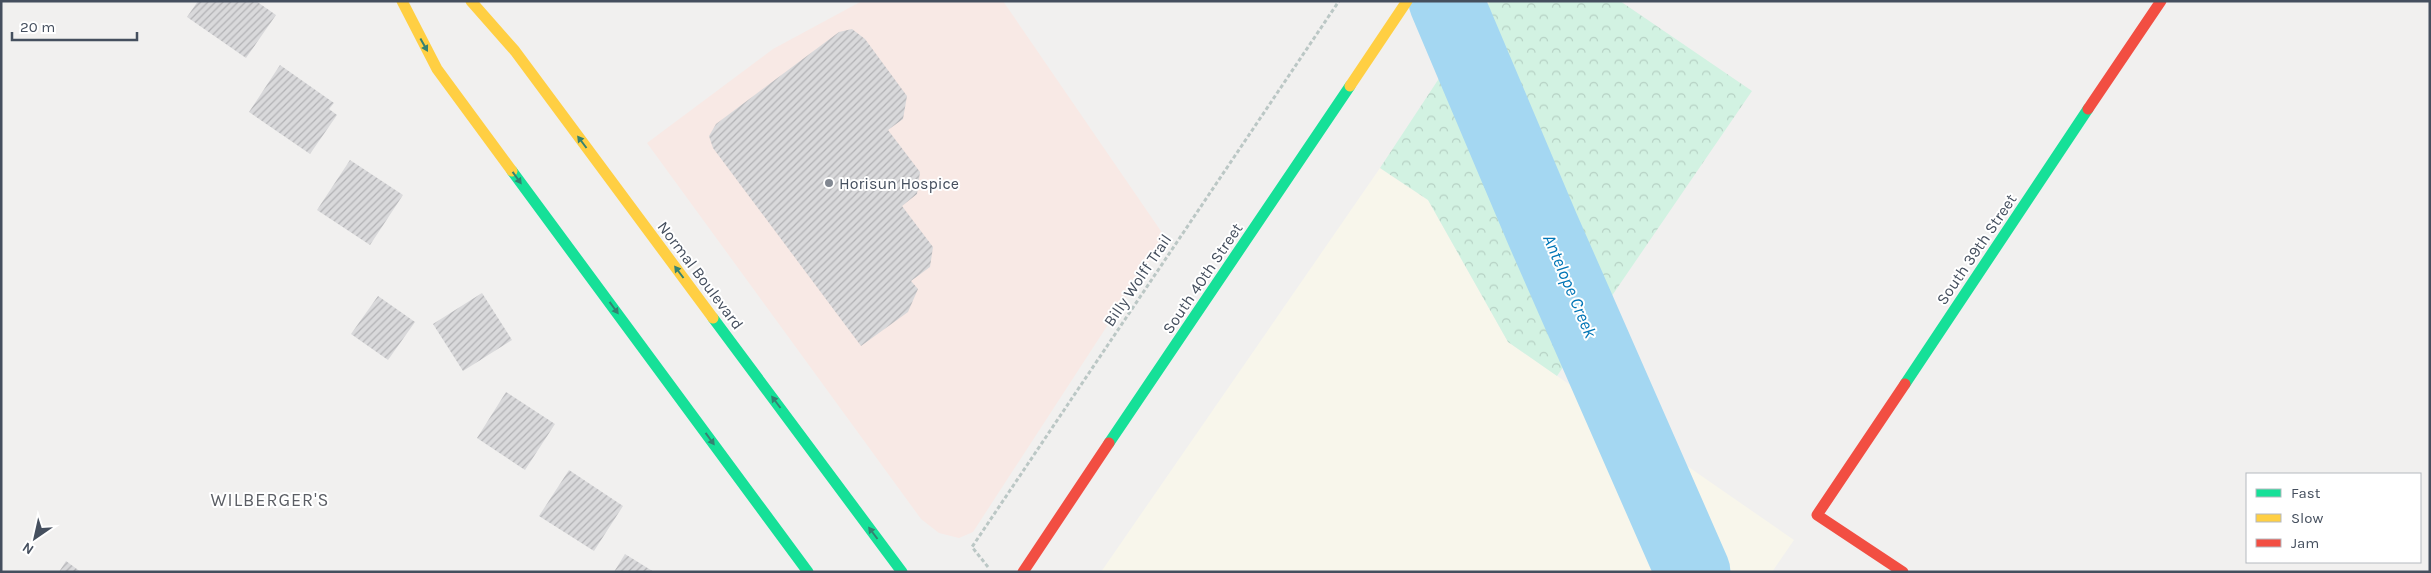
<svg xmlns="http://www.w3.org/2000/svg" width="2431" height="573" font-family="Karla,sans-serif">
<defs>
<pattern id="forest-crowns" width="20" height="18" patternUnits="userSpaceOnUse" patternTransform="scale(1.25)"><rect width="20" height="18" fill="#d2f2e2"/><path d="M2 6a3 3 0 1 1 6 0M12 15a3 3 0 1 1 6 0" fill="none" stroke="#b6d1c4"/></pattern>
<pattern id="building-hatch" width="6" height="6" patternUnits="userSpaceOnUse" patternTransform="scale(1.25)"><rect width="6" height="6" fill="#d9d9db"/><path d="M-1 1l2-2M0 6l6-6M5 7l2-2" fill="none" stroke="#b2b2b5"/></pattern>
</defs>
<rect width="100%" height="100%" fill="#f1f0ef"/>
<!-- commercial -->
<path fill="#f8f6eb" d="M 1380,168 L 1428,200 L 1508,342 L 1794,540 L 1772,572 L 1101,572 Z"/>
<!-- medical -->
<path fill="#f8e9e5" d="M 862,1 L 1003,1 L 1165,237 L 973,532 L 959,538 L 939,533 L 921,519 L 647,143 L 773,49 Z"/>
<!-- forest -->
<path fill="url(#forest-crowns)" d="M 1490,1 L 1620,1 L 1752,91 L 1557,376 L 1508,342 L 1428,200 L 1380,168 Z"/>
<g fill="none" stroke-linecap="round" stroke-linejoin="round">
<!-- river -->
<path stroke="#a4d7f2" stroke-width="75" d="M 1446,1 L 1542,228 L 1693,572"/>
</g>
<!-- building -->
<path fill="url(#building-hatch)" d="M 198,1 L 256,1 L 276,15 L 246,58 L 187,17 Z
M 852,29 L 865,39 L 907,96 L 903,119 L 888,130 L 920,172 L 917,194 L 902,206 L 933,247 L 930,267 L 911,281 L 918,289 L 908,312 L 861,346 L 713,148 L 709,136 L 716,124 L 839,32 Z
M 280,65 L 334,103 L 329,109 L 337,115 L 310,154 L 249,112 Z
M 350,160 L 403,195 L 370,245 L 317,210 Z
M 482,293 L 512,340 L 463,371 L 433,324 Z
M 378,296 L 415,322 L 388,360 L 351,334 Z
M 506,392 L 555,424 L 525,470 L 477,438 Z
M 569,470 L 623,506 L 594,551 L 539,516 Z
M 625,554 L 654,572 L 614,572 Z
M 66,561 L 81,572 L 59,572 Z"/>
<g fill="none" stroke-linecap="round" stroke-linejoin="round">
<!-- path -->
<path stroke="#bbc7c5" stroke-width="3" stroke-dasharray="4 2.5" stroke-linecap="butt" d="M 988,567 L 972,547 L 1339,1"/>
<!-- fast -->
<path stroke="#16e098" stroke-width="11" d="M 512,171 L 808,572
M 713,318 L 902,572
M 1905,384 L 2088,109
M 1109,443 L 1350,86"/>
<!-- slow -->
<path stroke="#ffcf43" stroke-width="11" d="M 402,1 L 437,69 L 512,171
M 471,1 L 515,51 L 713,318
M 1350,86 L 1407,1"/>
<!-- jam -->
<path stroke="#f24e42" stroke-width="11" d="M 2088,109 L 2161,1
M 1023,572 L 1109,443
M 1903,572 L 1817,515 L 1905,384"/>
</g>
<!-- one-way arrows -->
<defs><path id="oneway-solid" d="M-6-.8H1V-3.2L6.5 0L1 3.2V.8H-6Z" transform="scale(1.25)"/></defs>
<g fill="#358272">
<use href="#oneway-solid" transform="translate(424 45) rotate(61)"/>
<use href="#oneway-solid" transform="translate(582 142) rotate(-127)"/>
<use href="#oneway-solid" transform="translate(517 178) rotate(54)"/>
<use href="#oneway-solid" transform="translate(679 272) rotate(-127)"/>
<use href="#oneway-solid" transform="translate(614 308) rotate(54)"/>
<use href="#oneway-solid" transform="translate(776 402) rotate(-127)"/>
<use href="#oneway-solid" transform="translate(710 439) rotate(54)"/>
<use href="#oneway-solid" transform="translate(873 533) rotate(-127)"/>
</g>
<!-- markers -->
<circle fill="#818791" stroke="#fff" stroke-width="2" cx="829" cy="183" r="5"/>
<g text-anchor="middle" stroke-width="4" stroke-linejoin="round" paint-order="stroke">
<!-- poi labels -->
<g font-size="16" fill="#454f5e" stroke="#fff" text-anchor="start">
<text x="839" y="189">Horisun Hospice</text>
</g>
<!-- street labels -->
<g font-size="16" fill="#454f5e" stroke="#fff">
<text transform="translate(1976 249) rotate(-56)" y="6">South 39th Street</text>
<text transform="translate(701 275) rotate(53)" y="6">Normal Boulevard</text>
<text transform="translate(1202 278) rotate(-56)" y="6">South 40th Street</text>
<text transform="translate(1137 280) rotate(-56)" y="6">Billy Wolff Trail</text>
</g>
<!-- water labels -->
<g font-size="18" font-style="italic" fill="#0075b6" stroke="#fff">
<text transform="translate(1570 286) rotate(67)" y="6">Antelope Creek</text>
</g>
<!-- neighbourhood labels -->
<g font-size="18" letter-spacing="1" fill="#5b5e64" stroke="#fff">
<text x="270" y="506">WILBERGER'S</text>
</g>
</g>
<!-- border -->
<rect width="2431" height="573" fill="none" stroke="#454f5e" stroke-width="5"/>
<!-- legend -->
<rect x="2246" y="473" width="175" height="90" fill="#ffffff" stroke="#b5b9bf"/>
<rect x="2256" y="489" width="25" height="8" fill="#16e098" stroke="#b5b9bf"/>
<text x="2291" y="498" font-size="15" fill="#454f5e">Fast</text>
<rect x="2256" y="514" width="25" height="8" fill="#ffcf43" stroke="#b5b9bf"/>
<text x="2291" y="523" font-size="15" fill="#454f5e">Slow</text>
<rect x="2256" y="539" width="25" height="8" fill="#f24e42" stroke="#b5b9bf"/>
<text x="2291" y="548" font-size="15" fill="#454f5e">Jam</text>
<!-- north arrow -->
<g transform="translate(35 538) rotate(214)" stroke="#ffffff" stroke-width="4" paint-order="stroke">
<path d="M0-4L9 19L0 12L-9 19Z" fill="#454f5e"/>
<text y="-8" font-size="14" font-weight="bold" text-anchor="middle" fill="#454f5e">N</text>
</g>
<!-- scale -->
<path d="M12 32v8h125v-8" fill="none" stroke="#454f5e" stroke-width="2.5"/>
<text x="20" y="32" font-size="15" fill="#454f5e" stroke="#ffffff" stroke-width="4" paint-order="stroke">20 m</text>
</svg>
